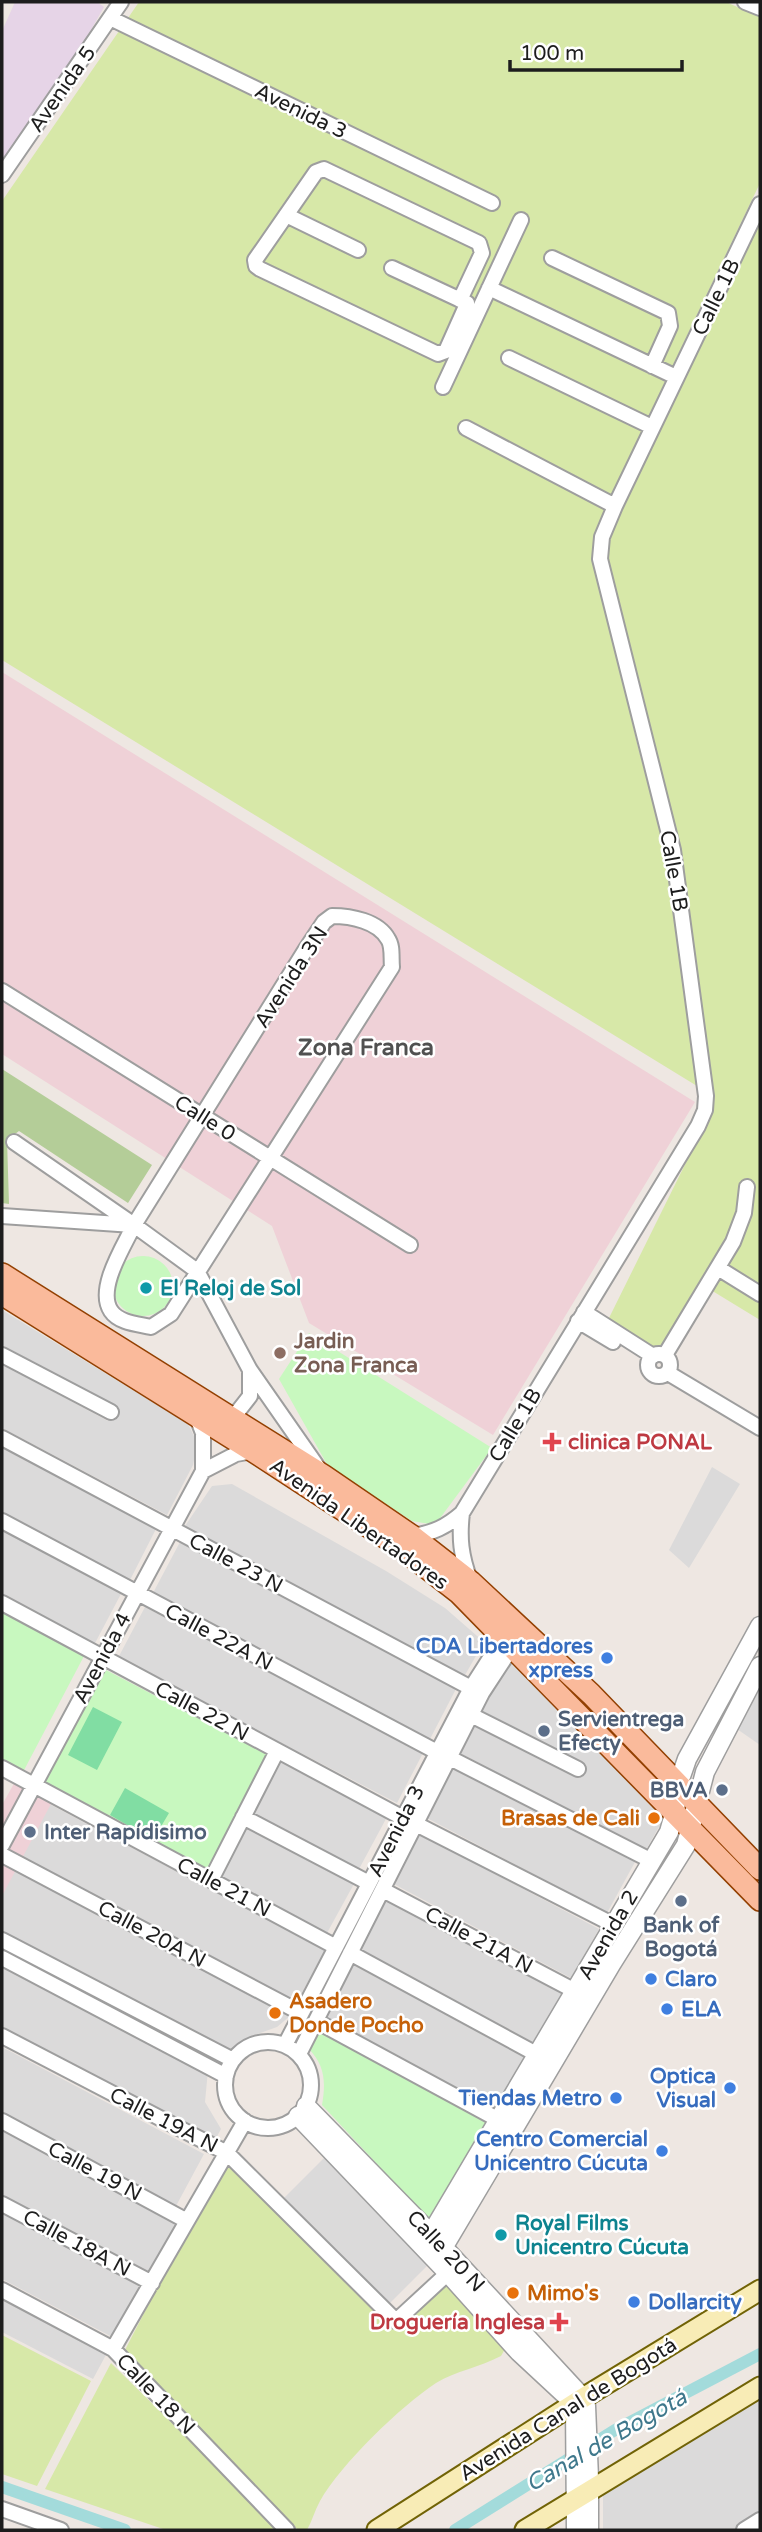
<svg xmlns="http://www.w3.org/2000/svg" width="762" height="2532" font-family="'Varela Round',sans-serif">
<rect width="100%" height="100%" fill="#eee7e2"/>
<!-- residential -->
<path fill="#dbdada" d="M 2,1310 L 188,1424 L 195,1438 L 196,1451 L 193,1465 L 167,1515 L 2,1428 L 2,1364 L 108,1421 L 116,1406 L 2,1345 Z
M 2,1444 L 157,1527 L 130,1580 L 2,1513 Z
M 712,1467 L 740,1484 L 689,1568 L 669,1550 Z
M 232,1484 L 386,1571 L 445,1608 L 484,1642 L 465,1675 L 183,1529 L 212,1486 Z
M 2,1529 L 122,1592 L 94,1645 L 2,1595 Z
M 180,1542 L 457,1687 L 430,1739 L 153,1593 Z
M 145,1607 L 423,1753 L 397,1803 L 118,1658 Z
M 515,1657 L 665,1816 L 646,1850 L 456,1751 L 503,1661 Z
M 760,1689 L 760,1745 L 737,1729 Z
M 280,1761 L 387,1817 L 359,1869 L 252,1813 Z
M 452,1766 L 635,1862 L 607,1913 L 425,1817 Z
M 40,1799 L 325,1950 L 296,2004 L 11,1852 Z
M 247,1826 L 355,1882 L 327,1933 L 219,1878 Z
M 418,1833 L 599,1929 L 571,1978 L 392,1883 Z
M 6,1863 L 290,2016 L 277,2027 L 249,2037 L 229,2054 L 2,1932 L 2,1871 Z
M 384,1897 L 562,1993 L 533,2044 L 358,1949 Z
M 2,1960 L 208,2070 L 205,2102 L 221,2129 L 214,2142 L 2,2030 Z
M 350,1963 L 526,2057 L 495,2111 L 322,2018 Z
M 2,2047 L 204,2154 L 176,2206 L 2,2114 Z
M 2,2128 L 180,2222 L 151,2276 L 2,2197 Z
M 327,2155 L 433,2260 L 389,2304 L 283,2199 Z
M 2,2213 L 143,2288 L 116,2339 L 2,2279 Z
M 2,2298 L 107,2353 L 93,2379 L 2,2332 Z
M 760,2395 L 760,2530 L 603,2530 L 603,2494 Z"/>
<!-- commercial -->
<path fill="#efd1d7" d="M 2,672 L 695,1102 L 493,1435 L 309,1323 L 272,1226 L 2,1054 Z
M 16,1780 L 52,1802 L 2,1896 L 2,1805 Z"/>
<!-- industrial -->
<path fill="#e6d4e7" d="M 15,2 L 97,2 L 104,7 L 38,123 L 2,169 L 2,31 Z"/>
<!-- grass -->
<path fill="#d7e8a8" d="M 139,2 L 726,2 L 760,17 L 760,183 L 604,510 L 596,537 L 594,557 L 638,747 L 667,855 L 697,1086 L 2,660 L 2,201 Z
M 760,217 L 760,1320 L 701,1284 L 659,1352 L 609,1318 L 709,1116 L 711,1089 L 683,864 L 606,553 L 608,538 L 617,517 Z
M 224,2158 L 395,2326 L 447,2277 L 506,2347 L 501,2356 C 480,2367 456,2371 436,2383 C 401,2406 341,2464 320,2501 C 315,2510 312,2521 307,2530 L 298,2530 L 149,2382 L 125,2350 Z
M 2,2335 L 91,2381 L 37,2486 L 2,2474 Z
M 111,2363 L 281,2530 L 166,2530 L 45,2489 Z"/>
<!-- forest -->
<path fill="#b4cd98" d="M 2,1069 L 152,1165 L 128,1203 L 19,1131 L 7,1140 L 9,1204 L 2,1203 Z"/>
<!-- park -->
<path fill="#c8f8bf" d="M113 1286a30 30 0 1 1 60 0a30 30 0 1 1-60 0Z
M 309,1333 L 492,1448 L 435,1525 L 412,1521 L 328,1466 L 279,1379 Z
M 2,1612 L 84,1656 L 22,1774 L 2,1763 Z
M 104,1669 L 269,1755 L 208,1870 L 44,1785 Z
M 315,2029 L 490,2123 L 431,2222 L 322,2105 C 326,2082 325,2065 308,2048 Z"/>
<!-- pitch -->
<path fill="#81dda3" d="M 93,1707 L 122,1722 L 97,1770 L 68,1755 Z
M 125,1788 L 169,1813 L 153,1840 L 110,1815 Z"/>
<g fill="none" stroke-linecap="round" stroke-linejoin="round">
<!-- canal -->
<path stroke="#a3dbdb" stroke-width="12" d="M 2,2487 L 125,2530
M 455,2530 L 615,2430 L 760,2354"/>
<defs>
<path id="minor" d="M 745,2 L 760,8
M 110,18 L 492,203
M 2,175 L 121,2
M 286,215 L 358,250
M 552,258 L 668,313 L 670,326 L 652,366
M 392,268 L 467,303
M 489,288 L 676,377
M 460,300 L 482,253 L 479,243 L 324,169 L 316,172 L 255,260 L 256,266 L 260,269 L 438,354 L 446,351 L 467,304
M 509,358 L 652,427
M 443,387 L 521,220
M 466,428 L 615,506
M 332,916 C 351,916 378,921 388,939 C 393,946 391,958 392,967 L 171,1314 L 151,1327 C 138,1324 119,1323 111,1311 C 96,1289 124,1246 134,1225 L 306,949 L 324,922 Z
M 2,991 L 410,1245
M 14,1142 L 134,1225 L 197,1271 L 250,1370 L 319,1469
M 2,1216 L 133,1225
M 718,1268 L 760,1294
M 584,1312 L 653,1356
M 578,1321 L 613,1342
M648 1365a11 11 0 1 1 22 0a11 11 0 1 1-22 0Z
M 2,1355 L 111,1412
M 665,1355 L 733,1242 L 744,1213 L 747,1187
M 668,1373 L 760,1428
M 232,1419 L 250,1396 L 250,1371
M 2,1438 L 471,1688
M 203,1471 L 236,1454 L 253,1451
M 462,1513 C 459,1538 461,1556 470,1580
M 2,1521 L 437,1752
M 412,1536 C 433,1533 446,1527 462,1513 L 698,1126 L 705,1110 L 706,1096 L 673,850 L 600,559 L 602,537 L 615,506 L 760,204
M 2,1603 L 403,1818
M 471,1715 L 578,1769
M 450,1758 L 652,1861
M 2,1768 L 336,1947
M 243,1817 L 369,1883
M 416,1824 L 614,1925
M 2,1845 L 203,1471 L 203,1433 L 196,1415
M 2,1855 L 301,2013
M 211,1880 L 277,1751
M 383,1890 L 575,1991
M 2,1940 L 233,2060
M 350,1953 L 538,2055
M 2,1958 L 226,2076
M 316,2021 L 499,2120
M 2,2036 L 227,2153 L 396,2321 L 448,2273
M225 2085a43 43 0 1 1 86 0a43 43 0 1 1-86 0Z
M 285,2045 L 471,1688 L 508,1630
M 299,2054 L 482,1693 L 516,1641
M 2,2121 L 187,2221
M 2,2204 L 152,2283
M 2,2290 L 113,2349 L 287,2530
M 113,2349 L 245,2121
M 2,2509 L 61,2530
M 744,2530 L 760,2520"/>
<path id="tertiary" d="M 306,2106 L 431,2234 L 583,2398 L 586,2406 L 589,2478 L 589,2530
M 298,2116 L 448,2273 L 519,2352 L 575,2404 L 576,2530
M 431,2234 L 669,1832 L 675,1811 L 678,1785 L 687,1759 L 760,1626
M 443,2248 L 612,1963 L 686,1845 L 705,1772 L 760,1666"/>
<path id="secondary" d="M 377,2530 L 583,2398 L 760,2290
M 525,2530 L 760,2387"/>
<path id="primary" d="M 2,1274 L 324,1476 L 412,1536 L 471,1582 L 591,1694 L 760,1869
M 2,1294 L 253,1451 L 400,1547 L 459,1593 L 760,1900"/>
</defs>
<!-- minor casing -->
<use href="#minor" stroke="#9e9e9e" stroke-width="18"/>
<!-- tertiary casing -->
<use href="#tertiary" stroke="#9e9e9e" stroke-width="21"/>
<!-- secondary casing -->
<use href="#secondary" stroke="#716306" stroke-width="23"/>
<!-- primary casing -->
<use href="#primary" stroke="#934002" stroke-width="24"/>
<!-- minor -->
<use href="#minor" stroke="#fff" stroke-width="14"/>
<!-- tertiary -->
<use href="#tertiary" stroke="#fff" stroke-width="18"/>
<!-- secondary -->
<use href="#secondary" stroke="#f8ecb6" stroke-width="19"/>
<!-- primary -->
<use href="#primary" stroke="#faba9b" stroke-width="21"/>
</g>
<!-- markers -->
<g fill="#0f9aa8" stroke="#fff" stroke-width="2.5">
<circle cx="146" cy="1288" r="7"/>
<circle cx="501" cy="2235" r="7"/>
</g>
<circle fill="#8d6e63" stroke="#fff" stroke-width="2.5" cx="280" cy="1353" r="7"/>
<g fill="#e0444e" stroke="#fff" stroke-width="2.5">
<path d="M548.5 1431.5h7v7h7v7h-7v7h-7v-7h-7v-7h7z"/>
<path d="M555.5 2311.5h7v7h7v7h-7v7h-7v-7h-7v-7h7z"/>
</g>
<g fill="#3f7fe0" stroke="#fff" stroke-width="2.5">
<circle cx="607" cy="1658" r="7"/>
<circle cx="651" cy="1979" r="7"/>
<circle cx="667" cy="2009" r="7"/>
<circle cx="730" cy="2088" r="7"/>
<circle cx="616" cy="2098" r="7"/>
<circle cx="662" cy="2151" r="7"/>
<circle cx="634" cy="2302" r="7"/>
</g>
<g fill="#5c6f8a" stroke="#fff" stroke-width="2.5">
<circle cx="544" cy="1731" r="7"/>
<circle cx="722" cy="1790" r="7"/>
<circle cx="30" cy="1832" r="7"/>
<circle cx="681" cy="1901" r="7"/>
</g>
<g fill="#e8710a" stroke="#fff" stroke-width="2.5">
<circle cx="654" cy="1818" r="7"/>
<circle cx="275" cy="2013" r="7"/>
<circle cx="513" cy="2293" r="7"/>
</g>
<g text-anchor="middle" stroke-width="5" stroke-linejoin="round" paint-order="stroke">
<!-- street labels -->
<g font-size="21" fill="#1d1d1d" stroke="#fff">
<text transform="translate(62 89) rotate(-55)" y="7">Avenida 5</text>
<text transform="translate(301 111) rotate(26)" y="7">Avenida 3</text>
<text transform="translate(716 297) rotate(-64)" y="7">Calle 1B</text>
<text transform="translate(674 871) rotate(80)" y="7">Calle 1B</text>
<text transform="translate(291 977) rotate(-57)" y="7">Avenida 3N</text>
<text transform="translate(205 1118) rotate(32)" y="7">Calle 0</text>
<text transform="translate(515 1425) rotate(-59)" y="7">Calle 1B</text>
<text transform="translate(359 1524) rotate(35)" y="7">Avenida Libertadores</text>
<text transform="translate(236 1563) rotate(28)" y="7">Calle 23 N</text>
<text transform="translate(219 1637) rotate(28)" y="7">Calle 22A N</text>
<text transform="translate(102 1658) rotate(-62)" y="7">Avenida 4</text>
<text transform="translate(202 1711) rotate(28)" y="7">Calle 22 N</text>
<text transform="translate(396 1831) rotate(-63)" y="7">Avenida 3</text>
<text transform="translate(224 1887) rotate(28)" y="7">Calle 21 N</text>
<text transform="translate(152 1934) rotate(28)" y="7">Calle 20A N</text>
<text transform="translate(608 1935) rotate(-60)" y="7">Avenida 2</text>
<text transform="translate(479 1940) rotate(28)" y="7">Calle 21A N</text>
<text transform="translate(164 2120) rotate(27)" y="7">Calle 19A N</text>
<text transform="translate(95 2171) rotate(28)" y="7">Calle 19 N</text>
<text transform="translate(77 2243) rotate(28)" y="7">Calle 18A N</text>
<text transform="translate(446 2251) rotate(47)" y="7">Calle 20 N</text>
<text transform="translate(156 2394) rotate(46)" y="7">Calle 18 N</text>
<text transform="translate(568 2409) rotate(-32)" y="7">Avenida Canal de Bogotá</text>
</g>
<!-- culture labels -->
<g font-size="21" font-weight="bold" fill="#0d838f" stroke="#fff" text-anchor="start">
<text x="160" y="1295">El Reloj de Sol</text>
<text x="515" y="2230">Royal Films<tspan x="515" dy="24">Unicentro Cúcuta</tspan></text>
</g>
<!-- education labels -->
<g font-size="21" font-weight="bold" fill="#785e54" stroke="#fff" text-anchor="start">
<text x="294" y="1348">Jardin<tspan x="294" dy="24">Zona Franca</tspan></text>
</g>
<!-- health labels -->
<g font-size="21" font-weight="bold" fill="#be3a42" stroke="#fff" text-anchor="start">
<text x="568" y="1449">clinica PONAL</text>
<text x="545" y="2329" text-anchor="end">Droguería Inglesa</text>
</g>
<!-- shop labels -->
<g font-size="21" font-weight="bold" fill="#366cbe" stroke="#fff" text-anchor="end">
<text x="593" y="1653">CDA Libertadores<tspan x="593" dy="24">xpress</tspan></text>
<text x="665" y="1986" text-anchor="start">Claro</text>
<text x="681" y="2016" text-anchor="start">ELA</text>
<text x="716" y="2083">Optica<tspan x="716" dy="24">Visual</tspan></text>
<text x="602" y="2105">Tiendas Metro</text>
<text x="648" y="2146">Centro Comercial<tspan x="648" dy="24">Unicentro Cúcuta</tspan></text>
<text x="648" y="2309" text-anchor="start">Dollarcity</text>
</g>
<!-- service labels -->
<g font-size="21" font-weight="bold" fill="#4e5e75" stroke="#fff" text-anchor="start">
<text x="558" y="1726">Servientrega<tspan x="558" dy="24">Efecty</tspan></text>
<text x="708" y="1797" text-anchor="end">BBVA</text>
<text x="44" y="1839">Inter Rapídisimo</text>
<text x="681" y="1932" text-anchor="middle">Bank of<tspan x="681" dy="24">Bogotá</tspan></text>
</g>
<!-- food labels -->
<g font-size="21" font-weight="bold" fill="#c56008" stroke="#fff" text-anchor="start">
<text x="640" y="1825" text-anchor="end">Brasas de Cali</text>
<text x="289" y="2008">Asadero<tspan x="289" dy="24">Donde Pocho</tspan></text>
<text x="527" y="2300">Mimo's</text>
</g>
<!-- neighbourhood labels -->
<g font-size="23" font-weight="bold" fill="#505050" stroke="#fff">
<text x="366" y="1055">Zona Franca</text>
</g>
<!-- water labels -->
<g font-size="23" font-style="italic" fill="#3f788c" stroke="#fff">
<text transform="translate(606 2440) rotate(-30)" y="8">Canal de Bogotá</text>
</g>
</g>
<!-- border -->
<rect width="762" height="2532" fill="none" stroke="#1d1d1d" stroke-width="7"/>
<!-- scale -->
<path d="M510 60v10h172v-10" fill="none" stroke="#1d1d1d" stroke-width="3.5"/>
<text x="520" y="60" font-size="21" fill="#1d1d1d" stroke="#ffffff" stroke-width="5" paint-order="stroke">100 m</text>
</svg>
